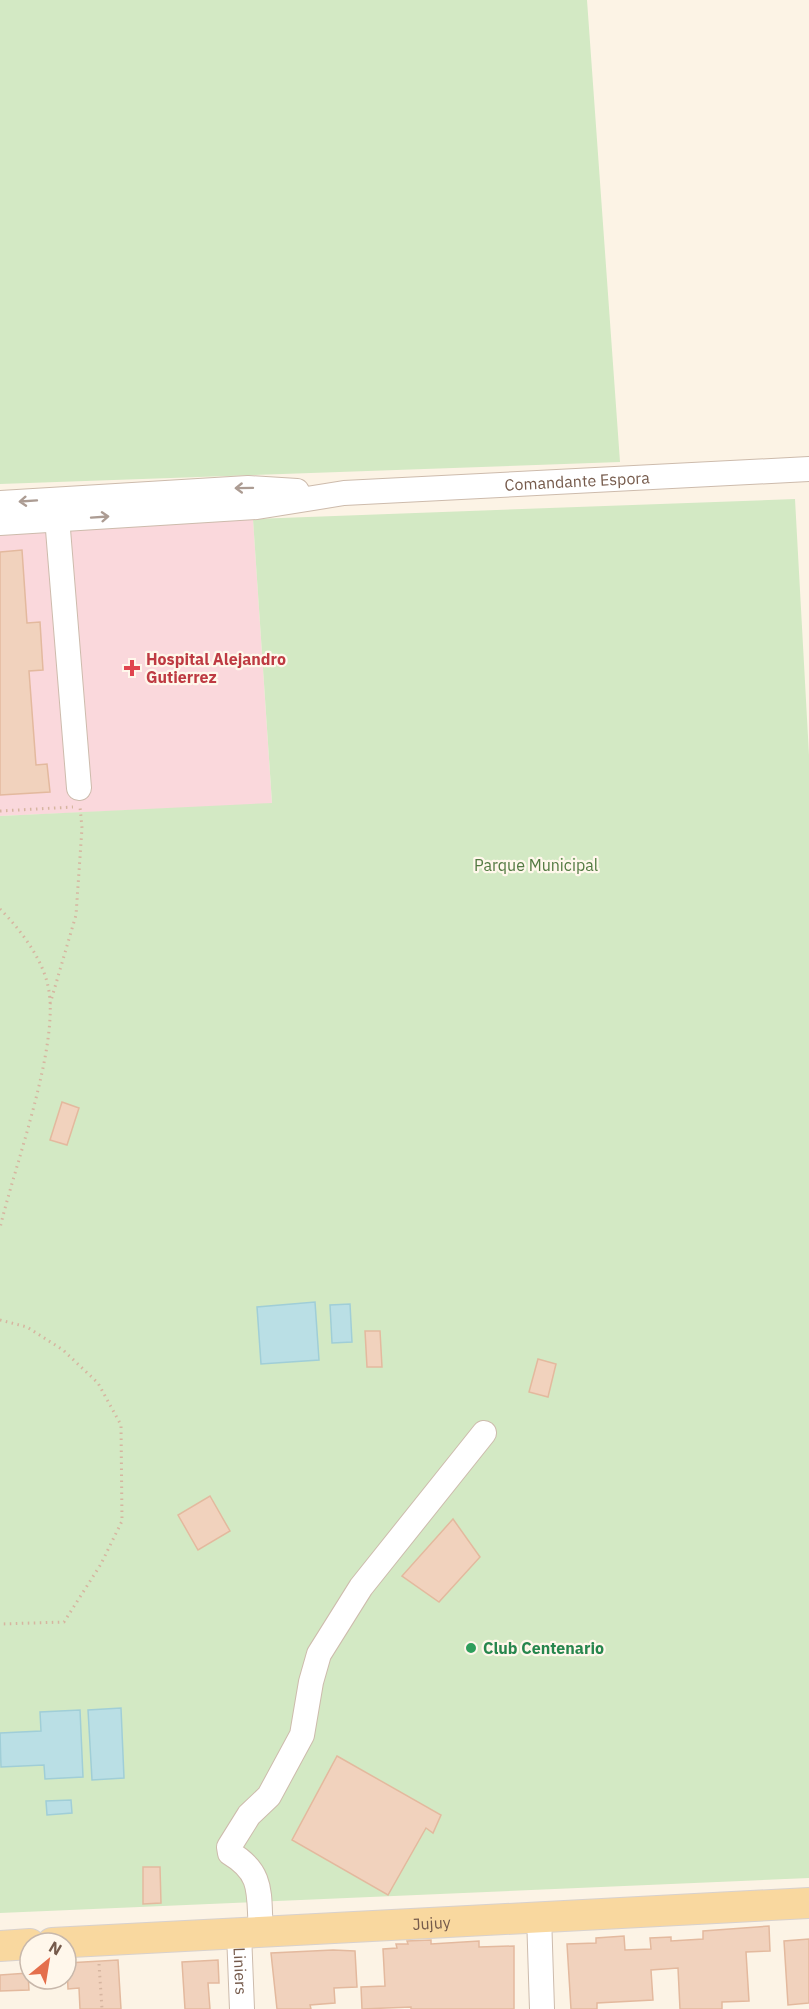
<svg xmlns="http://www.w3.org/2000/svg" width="809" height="2009" font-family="'IBM Plex Sans',sans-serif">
<rect width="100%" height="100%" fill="#fcf3e5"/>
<!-- medical -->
<path fill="#fad8dc" d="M 253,519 L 272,804 L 0,816 L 0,532 Z"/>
<!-- green -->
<path fill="#d3e9c4" d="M 0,0 L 587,0 L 620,462 L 0,484 Z
M 795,499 L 809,755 L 809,1878 L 0,1913 L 0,816 L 272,803 L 253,519 Z"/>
<!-- water -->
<path fill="#badfe5" stroke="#a0ced7" stroke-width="1.5" d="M 315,1302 L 319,1360 L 261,1364 L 257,1307 Z
M 350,1304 L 352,1342 L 332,1343 L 330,1305 Z
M 121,1708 L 124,1778 L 92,1780 L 88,1710 Z
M 80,1710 L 83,1777 L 45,1779 L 44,1765 L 1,1767 L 0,1733 L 41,1731 L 40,1712 Z
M 71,1800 L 72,1813 L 47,1815 L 46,1801 Z"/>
<!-- building -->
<path fill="#f1d2bd" stroke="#e3b99e" stroke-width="1.5" d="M 22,550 L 27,623 L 40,622 L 43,670 L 29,671 L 36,765 L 47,764 L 50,792 L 0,795 L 0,552 Z
M 62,1102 L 79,1108 L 67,1145 L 50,1140 Z
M 365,1331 L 380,1331 L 382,1367 L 367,1367 Z
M 538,1359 L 556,1364 L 548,1397 L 529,1392 Z
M 210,1496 L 230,1531 L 198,1550 L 178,1515 Z
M 453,1519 L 480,1557 L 439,1602 L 402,1576 Z
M 337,1756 L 441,1815 L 433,1833 L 426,1828 L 388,1895 L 292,1840 Z
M 143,1867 L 160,1867 L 161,1903 L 143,1904 Z
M 769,1926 L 770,1951 L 746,1952 L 749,2001 L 722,2002 L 722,2009 L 680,2009 L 678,1968 L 651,1970 L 653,2000 L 597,2003 L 597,2009 L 571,2009 L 567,1944 L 596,1943 L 596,1938 L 624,1936 L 625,1950 L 651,1949 L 650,1938 L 671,1937 L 671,1941 L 703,1939 L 703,1931 Z
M 809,1939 L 809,2003 L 788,2005 L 784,1941 Z
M 431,1940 L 431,1944 L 479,1941 L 479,1947 L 514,1946 L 514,2009 L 411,2009 L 411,2007 L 362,2009 L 361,1987 L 385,1986 L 383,1949 L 397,1948 L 396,1944 L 408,1944 L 407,1941 Z
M 333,1950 L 355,1951 L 357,1987 L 334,1988 L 335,2003 L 310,2005 L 311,2009 L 277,2009 L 271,1953 Z
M 118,1960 L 121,2009 L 80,2009 L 79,1988 L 68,1989 L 67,1963 Z
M 218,1960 L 219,1983 L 208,1983 L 210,2009 L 185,2009 L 182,1962 Z
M 28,1973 L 29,1990 L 0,1991 L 0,1975 Z"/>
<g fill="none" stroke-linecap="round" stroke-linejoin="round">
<defs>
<g id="minor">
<path d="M 0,503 L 248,488 L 297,491"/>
<path d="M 56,505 L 79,788"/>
<path id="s1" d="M 0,523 L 257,507 L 344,493 L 809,469"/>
<path d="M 539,1915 L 542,2009"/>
<path d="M 261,1932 C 258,1895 265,1874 230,1853 L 229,1847 L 249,1815 L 269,1796 L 302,1735 L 311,1682 L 319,1654 L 361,1587 L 484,1433"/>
<path id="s2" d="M 239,1933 L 242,2009"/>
</g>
<g id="major">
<path id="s3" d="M 52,1943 L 809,1903"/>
<path d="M 0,1946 L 30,1944"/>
</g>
</defs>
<!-- minor casing -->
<use href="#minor" stroke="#cdbbac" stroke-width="26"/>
<!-- major casing -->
<use href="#major" stroke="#d8d1cd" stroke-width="32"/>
<!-- path -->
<path stroke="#d6b5a0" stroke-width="3" stroke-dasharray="1.5 4.5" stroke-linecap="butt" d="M 0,811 L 73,807
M 0,909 C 20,929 42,958 48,986 C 61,1043 14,1167 0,1228
M 50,1004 L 76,915 L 82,828 L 80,807
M 0,1320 L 27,1327 L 63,1350 L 98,1383 L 121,1425 L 122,1521 L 101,1564 L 64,1622 L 0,1624
M 99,1964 L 102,2009"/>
<!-- minor -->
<use href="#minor" stroke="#fff" stroke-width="24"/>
<!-- major -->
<use href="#major" stroke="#f9d89f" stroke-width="30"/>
</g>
<!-- one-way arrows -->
<defs><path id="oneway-shaft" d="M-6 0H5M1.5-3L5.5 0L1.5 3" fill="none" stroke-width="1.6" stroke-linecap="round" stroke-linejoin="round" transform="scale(1.5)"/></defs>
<g stroke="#ac9c93">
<use href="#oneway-shaft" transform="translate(244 488) rotate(179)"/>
<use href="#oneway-shaft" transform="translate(28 501) rotate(176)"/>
<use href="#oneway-shaft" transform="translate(100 517) rotate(-4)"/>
</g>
<!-- markers -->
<path fill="#e0444e" stroke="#fff7eb" stroke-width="2" d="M129 659h6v6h6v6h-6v6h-6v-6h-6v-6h6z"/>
<circle fill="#2e9e5b" stroke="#fff7eb" stroke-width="2" cx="471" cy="1648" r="6"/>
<g text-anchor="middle" stroke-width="4.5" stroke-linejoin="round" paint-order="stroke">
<!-- street labels -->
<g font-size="16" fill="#755a4b" stroke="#fff7eb">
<text dy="6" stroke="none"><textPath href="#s1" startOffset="579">Comandante Espora</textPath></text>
<text dy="6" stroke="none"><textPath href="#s3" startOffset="380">Jujuy</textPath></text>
<text dy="6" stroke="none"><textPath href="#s2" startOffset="38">Liniers</textPath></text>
</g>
<!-- health labels -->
<g font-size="16" font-weight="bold" fill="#be3a42" stroke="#fff7eb" text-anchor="start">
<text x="146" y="665">Hospital Alejandro<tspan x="146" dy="18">Gutierrez</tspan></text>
</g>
<!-- park labels -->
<g font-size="16" fill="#537a42" stroke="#fff7eb">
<text x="536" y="871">Parque Municipal</text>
</g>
<!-- leisure labels -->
<g font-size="16" font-weight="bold" fill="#27864d" stroke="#fff7eb" text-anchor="start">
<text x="483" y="1654">Club Centenario</text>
</g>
</g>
<!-- north arrow -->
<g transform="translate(48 1961) rotate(30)"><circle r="28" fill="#fff7eb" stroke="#c8b8ab" stroke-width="1.5"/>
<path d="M0-4.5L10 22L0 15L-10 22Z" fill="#e46f4c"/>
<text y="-9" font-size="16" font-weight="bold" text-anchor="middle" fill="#755a4b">N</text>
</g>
</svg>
